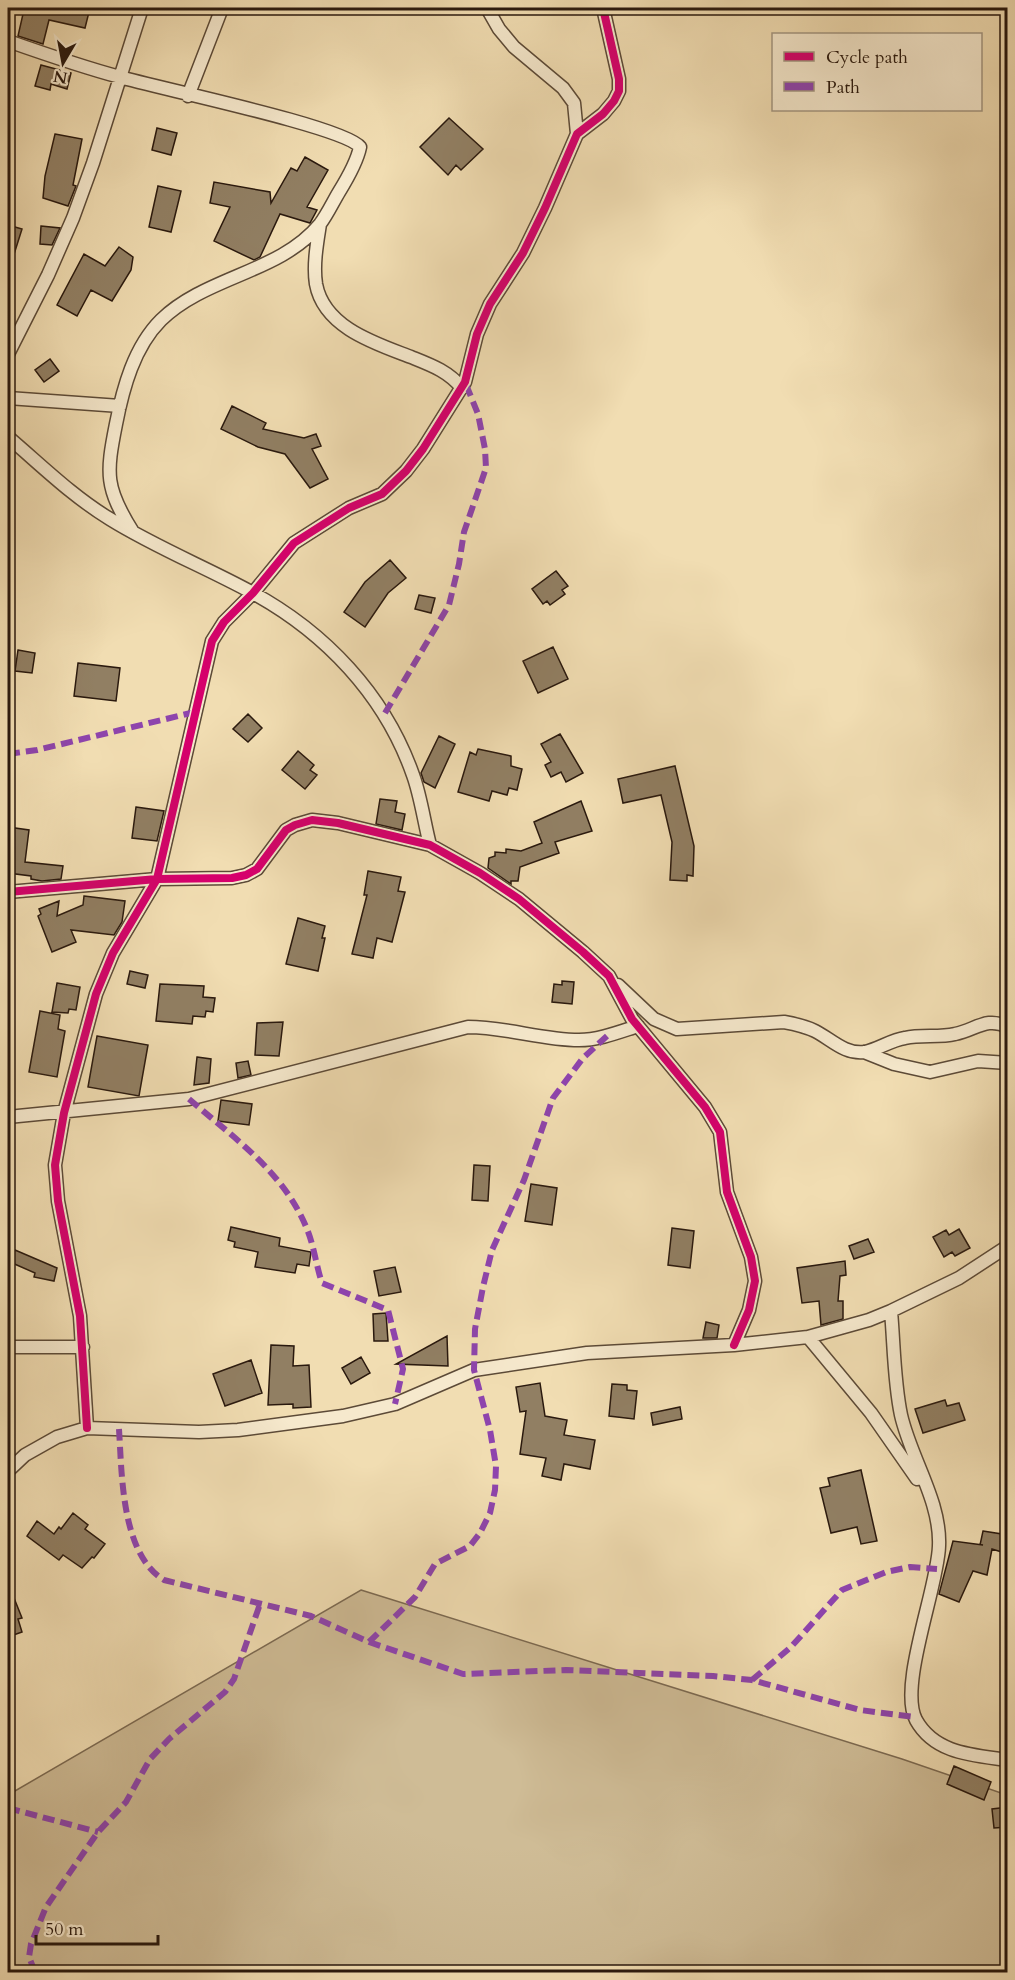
<svg xmlns="http://www.w3.org/2000/svg" width="1015" height="1980" font-family="Cardo,serif">
<rect width="100%" height="100%" fill="#f1ddb2"/>
<filter id="stains"><feTurbulence type="fractalNoise" baseFrequency=".00333" numOctaves="4"/><feColorMatrix values="0 0 0 0 .2 0 0 0 0 .09 0 0 0 0 .02 0 0 0 .5 -.17"/></filter>
<radialGradient id="worn" r=".72"><stop offset=".6" stop-color="#630" stop-opacity="0"/><stop offset="1" stop-color="#630" stop-opacity=".3"/></radialGradient>
<!-- green -->
<path fill="#cfbc96" stroke="#7c6a52" stroke-width="1.5" d="M 361,1590 L 902,1759 L 1007,1795 L 1007,1972 L 8,1972 L 8,1795 Z"/>
<!-- building -->
<path fill="#917f63" stroke="#2a190e" stroke-width="1.5" d="M 18,8 L 90,8 L 85,28 L 49,20 L 43,44 L 18,36 L 23,14 L 17,13 Z
M 41,65 L 71,73 L 67,89 L 51,84 L 50,90 L 35,86 Z
M 449,118 L 483,149 L 461,170 L 456,165 L 448,175 L 420,147 Z
M 157,128 L 177,133 L 171,155 L 152,150 Z
M 55,134 L 82,139 L 73,185 L 76,186 L 68,206 L 43,198 L 45,176 Z
M 305,157 L 328,170 L 307,207 L 317,210 L 310,223 L 280,214 L 260,257 L 254,260 L 214,241 L 230,207 L 210,203 L 214,182 L 270,192 L 271,203 L 291,168 L 297,171 Z
M 158,186 L 181,191 L 171,232 L 149,227 Z
M 8,225 L 22,229 L 10,267 L 8,266 Z
M 41,226 L 60,228 L 52,245 L 40,244 Z
M 119,247 L 133,257 L 131,270 L 112,301 L 91,290 L 77,316 L 57,305 L 84,254 L 105,266 Z
M 50,359 L 59,371 L 44,382 L 35,370 Z
M 232,406 L 266,423 L 263,429 L 304,438 L 316,434 L 321,446 L 312,449 L 328,479 L 310,488 L 285,454 L 258,447 L 221,429 Z
M 390,560 L 406,578 L 388,593 L 365,627 L 344,612 L 365,582 Z
M 556,571 L 568,586 L 562,590 L 565,594 L 550,605 L 547,601 L 543,604 L 532,589 Z
M 419,595 L 435,598 L 431,613 L 415,609 Z
M 553,647 L 568,679 L 538,693 L 523,661 Z
M 18,650 L 35,653 L 32,673 L 15,671 Z
M 78,663 L 120,668 L 116,701 L 74,696 Z
M 248,714 L 262,728 L 248,742 L 233,729 Z
M 560,734 L 583,773 L 566,782 L 561,772 L 551,777 L 545,765 L 551,762 L 541,744 Z
M 439,736 L 455,744 L 435,788 L 424,782 L 421,773 Z
M 478,749 L 511,756 L 511,766 L 522,769 L 517,790 L 509,788 L 507,795 L 492,791 L 489,801 L 458,792 L 470,752 L 476,755 Z
M 298,751 L 314,765 L 310,770 L 317,775 L 305,789 L 282,770 Z
M 675,766 L 694,846 L 693,876 L 687,875 L 687,881 L 670,880 L 672,842 L 661,795 L 623,803 L 618,779 Z
M 380,799 L 397,801 L 395,812 L 405,814 L 402,830 L 376,824 Z
M 581,801 L 592,831 L 555,842 L 559,853 L 520,867 L 518,881 L 511,881 L 511,884 L 488,868 L 489,858 L 495,856 L 495,852 L 506,853 L 506,849 L 521,851 L 542,843 L 534,822 Z
M 136,807 L 164,811 L 157,841 L 132,838 Z
M 8,827 L 29,830 L 25,862 L 63,866 L 61,879 L 42,881 L 31,879 L 31,876 L 8,873 Z
M 368,871 L 401,877 L 398,891 L 405,892 L 392,942 L 377,938 L 373,958 L 352,954 L 367,895 L 364,895 Z
M 84,896 L 125,901 L 122,922 L 114,935 L 71,930 L 76,942 L 52,952 L 38,916 L 41,914 L 39,909 L 59,901 L 57,916 L 83,905 Z
M 298,918 L 325,926 L 322,938 L 325,938 L 318,971 L 286,964 Z
M 130,971 L 148,975 L 145,988 L 127,984 Z
M 562,981 L 574,982 L 572,1004 L 552,1002 L 554,984 L 562,985 Z
M 57,983 L 80,987 L 76,1010 L 69,1009 L 68,1013 L 52,1012 Z
M 160,984 L 204,986 L 203,997 L 215,998 L 213,1012 L 206,1011 L 205,1017 L 193,1016 L 192,1024 L 156,1021 Z
M 40,1011 L 60,1015 L 58,1029 L 65,1031 L 57,1077 L 29,1072 Z
M 283,1022 L 279,1056 L 255,1055 L 257,1023 Z
M 97,1036 L 148,1045 L 139,1096 L 88,1087 Z
M 197,1057 L 211,1059 L 209,1083 L 194,1085 Z
M 248,1061 L 251,1075 L 238,1078 L 236,1063 Z
M 221,1100 L 252,1104 L 249,1125 L 218,1121 Z
M 474,1165 L 490,1166 L 488,1201 L 472,1200 Z
M 531,1184 L 557,1188 L 552,1225 L 525,1221 Z
M 231,1227 L 280,1238 L 279,1246 L 311,1252 L 309,1266 L 297,1264 L 295,1273 L 255,1267 L 258,1252 L 234,1247 L 235,1242 L 228,1240 Z
M 672,1228 L 694,1231 L 690,1268 L 668,1265 Z
M 959,1229 L 970,1248 L 955,1256 L 952,1252 L 944,1257 L 933,1237 L 946,1230 L 949,1235 Z
M 868,1239 L 874,1252 L 854,1259 L 849,1246 Z
M 15,1250 L 57,1268 L 54,1281 L 34,1277 L 35,1273 L 10,1262 Z
M 845,1261 L 846,1275 L 840,1276 L 838,1301 L 843,1301 L 843,1319 L 821,1325 L 819,1301 L 802,1303 L 797,1268 Z
M 395,1267 L 401,1292 L 379,1296 L 374,1271 Z
M 386,1313 L 388,1341 L 374,1341 L 373,1314 Z
M 706,1322 L 719,1325 L 717,1338 L 703,1338 Z
M 447,1336 L 448,1366 L 396,1364 Z
M 271,1345 L 294,1346 L 293,1366 L 309,1365 L 311,1407 L 293,1408 L 293,1404 L 268,1405 Z
M 361,1357 L 370,1373 L 351,1384 L 342,1368 Z
M 251,1360 L 262,1393 L 225,1406 L 213,1374 Z
M 540,1383 L 545,1416 L 567,1420 L 564,1435 L 595,1440 L 590,1469 L 564,1464 L 561,1480 L 542,1476 L 546,1458 L 520,1454 L 526,1411 L 520,1412 L 516,1387 Z
M 612,1384 L 627,1385 L 627,1390 L 637,1391 L 634,1419 L 609,1416 Z
M 945,1400 L 947,1406 L 959,1403 L 965,1420 L 923,1433 L 915,1409 Z
M 680,1407 L 682,1419 L 653,1425 L 651,1413 Z
M 861,1470 L 877,1541 L 861,1544 L 857,1527 L 831,1533 L 820,1488 L 830,1486 L 828,1478 Z
M 73,1513 L 88,1525 L 85,1529 L 105,1544 L 94,1558 L 92,1557 L 82,1568 L 63,1555 L 59,1560 L 27,1536 L 37,1521 L 54,1534 L 59,1527 L 61,1529 Z
M 983,1531 L 1008,1535 L 1008,1554 L 992,1549 L 987,1575 L 973,1571 L 959,1602 L 939,1594 L 953,1541 L 983,1545 L 980,1545 Z
M 8,1583 L 22,1618 L 18,1619 L 22,1632 L 8,1637 Z
M 954,1766 L 991,1782 L 984,1800 L 947,1784 Z
M 1008,1807 L 1008,1827 L 994,1828 L 992,1809 Z"/>
<g fill="none" stroke-linecap="round" stroke-linejoin="round">
<defs>
<path id="minor" d="M 487,8 L 499,29 L 514,47 L 563,88 L 574,103 L 577,134
M 8,41 C 45,54 82,67 120,77 C 157,88 345,127 360,147 C 357,162 347,179 339,192 C 333,202 327,215 320,224 C 280,273 206,276 161,320 C 134,347 123,388 116,424 C 106,474 105,488 133,532
M 188,96 L 222,8
M 320,224 C 317,243 313,265 316,284 C 324,328 377,344 411,357 C 431,365 448,371 462,388
M 8,354 L 48,275 L 73,218 L 93,163 L 142,8
M 8,398 L 120,406
M 8,437 C 41,465 72,496 110,519 C 155,547 205,567 251,592 C 325,632 385,695 413,775 C 421,797 424,822 430,845
M 8,892 L 157,879 L 232,878 L 246,875 L 257,869 L 286,830 L 295,825 L 312,820 L 338,823 L 430,845 L 480,873 L 519,899 L 583,952 L 609,976 L 632,1019 L 705,1107 L 720,1132 L 727,1192 L 751,1257 L 755,1281 L 749,1310 L 734,1345
M 618,985 L 654,1019 L 677,1029 L 784,1022 C 795,1024 805,1026 815,1031 C 831,1039 845,1055 865,1052 C 879,1049 891,1040 905,1038 C 921,1034 939,1038 955,1034 C 976,1030 986,1016 1008,1027
M 864,1052 L 894,1064 L 930,1072 L 978,1061 L 1008,1063
M 8,1117 L 189,1099 L 468,1027 C 506,1027 542,1040 579,1040 C 599,1040 619,1032 638,1026
M 891,1311 C 894,1345 894,1382 901,1415 C 911,1459 941,1501 939,1546 C 938,1587 898,1686 916,1720 C 935,1754 973,1755 1008,1760
M 808,1337 L 871,1413 L 917,1479
M 8,1347 L 83,1347
M 87,1428 L 80,1316 L 58,1201 L 55,1165 L 64,1113 L 96,994 L 113,953 L 157,879 L 212,641 L 224,622 L 253,593 L 294,543 L 349,508 L 382,494 L 406,471 L 423,449 L 465,382 L 477,334 L 490,304 L 523,253 L 545,208 L 577,134 L 603,114 L 614,101 L 619,91 L 619,79 L 603,8
M 8,1471 L 25,1455 L 57,1437 L 87,1428 L 199,1432 L 238,1430 L 343,1416 L 395,1404 L 474,1370 L 587,1353 L 734,1345 L 808,1337 L 869,1320 L 891,1311 L 959,1278 L 1008,1246"/>
</defs>
<!-- minor casing -->
<use href="#minor" stroke="#5c4a37" stroke-width="15"/>
<!-- minor -->
<use href="#minor" stroke="#f6e9cd" stroke-width="12"/>
<!-- quiet -->
<path stroke="#8e44ad" stroke-width="6" stroke-dasharray="12 6" stroke-linecap="butt" d="M 385,713 L 449,605 L 459,564 L 464,532 L 486,468 L 485,449 L 478,414 L 465,382
M 8,754 L 37,750 L 195,712
M 189,1099 C 234,1138 284,1172 307,1229 C 314,1246 316,1265 322,1283 L 388,1310 L 403,1369 L 395,1404
M 119,1429 C 122,1474 121,1554 164,1580 L 311,1616 L 369,1642 L 463,1674 L 566,1670 L 713,1676 L 752,1680 L 860,1710 L 915,1717
M 369,1642 L 415,1597 L 435,1564 L 470,1546 L 480,1533 L 490,1513 L 495,1490 L 496,1466 L 490,1430 L 474,1370 L 475,1329 L 483,1287 L 492,1250 L 524,1180 L 553,1098 L 583,1058 L 607,1036
M 752,1680 L 791,1647 L 842,1590 L 886,1572 L 910,1567 L 937,1569
M 8,1808 L 98,1832
M 35,1972 L 29,1957 L 31,1944 L 46,1907 L 98,1832 L 126,1802 L 150,1759 L 169,1739 L 225,1692 L 234,1679 L 260,1604"/>
<defs>
<path id="cycleway" d="M 8,892 L 157,879 L 232,878 L 246,875 L 257,869 L 286,830 L 295,825 L 312,820 L 338,823 L 430,845 L 480,873 L 519,899 L 583,952 L 609,976 L 632,1019 L 705,1107 L 720,1132 L 727,1192 L 751,1257 L 755,1281 L 749,1310 L 734,1345
M 87,1428 L 80,1316 L 58,1201 L 55,1165 L 64,1113 L 96,994 L 113,953 L 157,879 L 212,641 L 224,622 L 253,593 L 294,543 L 349,508 L 382,494 L 406,471 L 423,449 L 465,382 L 477,334 L 490,304 L 523,253 L 545,208 L 577,134 L 603,114 L 614,101 L 619,91 L 619,79 L 603,8"/>
</defs>
<!-- cycleway casing -->
<use href="#cycleway" stroke="#f6e9cd" stroke-width="11"/>
<!-- cycleway -->
<use href="#cycleway" stroke="#d6006c" stroke-width="8"/>
</g>
<!-- margin -->
<rect width="1015" height="1980" fill="none" stroke="#f1ddb2" stroke-width="30"/>
<rect x="9" y="9" width="997" height="1962" fill="none" stroke="#2a190e" stroke-width="3"/>
<rect x="15" y="15" width="985" height="1950" fill="none" stroke="#2a190e" stroke-width="1.5"/>
<!-- legend -->
<rect x="772" y="33" width="210" height="78" fill="#f6e9cd" stroke="#a49681" stroke-width="1.5"/>
<rect x="784" y="52" width="30" height="9" fill="#d6006c" stroke="#a49681" stroke-width="1.5"/>
<text x="826" y="63" font-size="18" fill="#2a190e">Cycle path</text>
<rect x="784" y="82" width="30" height="9" fill="#8e44ad" stroke="#a49681" stroke-width="1.5"/>
<text x="826" y="93" font-size="18" fill="#2a190e">Path</text>
<!-- north arrow -->
<g transform="translate(63 63) rotate(190)" stroke="#f6e9cd" stroke-width="4.5" paint-order="stroke">
<path d="M0-4.5L10 22L0 15L-10 22Z" fill="#2a190e"/>
<text y="-9" font-size="16" font-weight="bold" text-anchor="middle" fill="#2a190e">N</text>
</g>
<!-- scale -->
<path d="M36 1935v9h122v-9" fill="none" stroke="#2a190e" stroke-width="3"/>
<text x="45" y="1935" font-size="18" fill="#2a190e" stroke="#f6e9cd" stroke-width="4.5" paint-order="stroke">50 m</text>
<rect width="100%" height="100%" filter="url(#stains)"/>
<rect width="100%" height="100%" fill="url(#worn)"/>
</svg>
